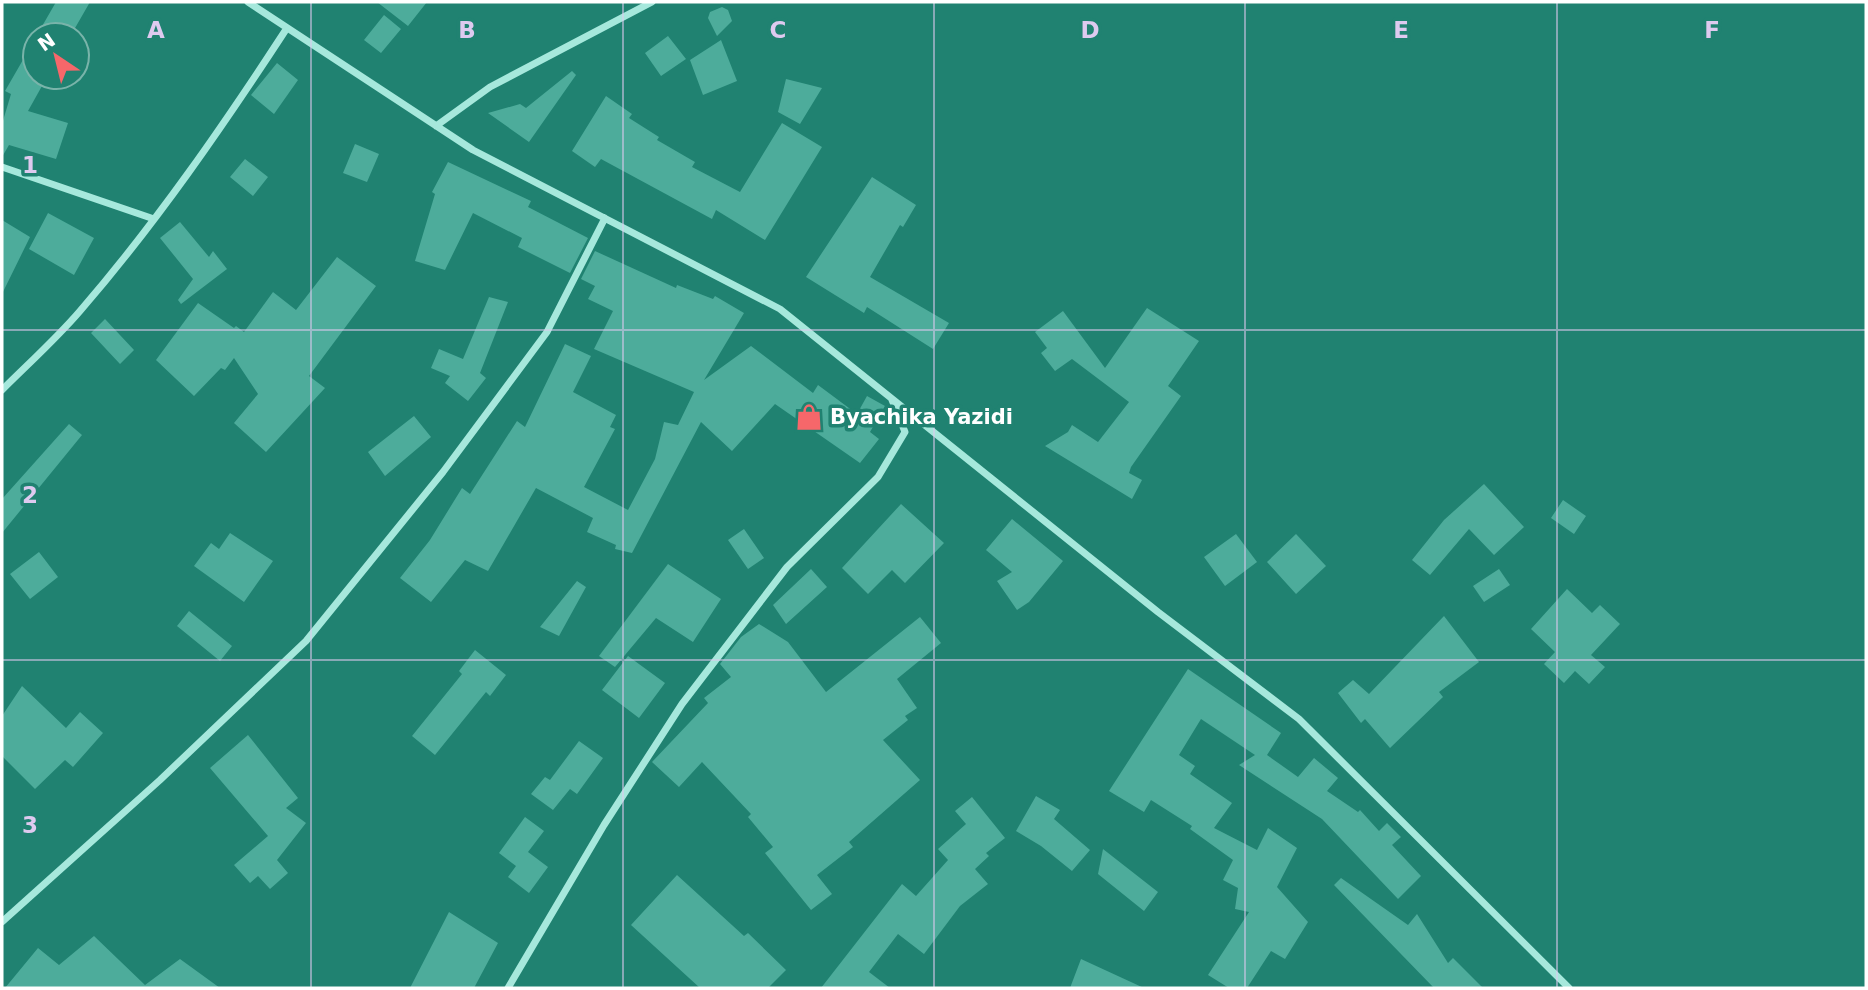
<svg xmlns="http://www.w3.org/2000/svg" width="1868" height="990" viewBox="0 0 1868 990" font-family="'DejaVu Sans',sans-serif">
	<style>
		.building { fill: #4dac9b }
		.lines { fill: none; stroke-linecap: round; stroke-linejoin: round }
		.minor { stroke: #a6e8dc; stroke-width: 7 }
		.grid { fill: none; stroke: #decaef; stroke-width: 2; stroke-opacity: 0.55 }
		.labels { text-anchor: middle; stroke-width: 7; stroke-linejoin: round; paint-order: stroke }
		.poi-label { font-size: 21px; font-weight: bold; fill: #fff; stroke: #208271; text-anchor: start }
		.grid-label { font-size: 23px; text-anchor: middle; font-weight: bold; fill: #decaef; stroke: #208271; stroke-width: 7; stroke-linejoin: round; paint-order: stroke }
	</style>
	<rect width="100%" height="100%" fill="#208271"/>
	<!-- building -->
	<path class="building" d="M 56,2 L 90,2 L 71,35 L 37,35 Z
		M 377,2 L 427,2 L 408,26 Z
		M 722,7 L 728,10 L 732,21 L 717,36 L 708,18 L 710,12 Z
		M 384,15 L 401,29 L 381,53 L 364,40 Z
		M 668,36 L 686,59 L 661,76 L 645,53 Z
		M 35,39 L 35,77 L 47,77 L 28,111 L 68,123 L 56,159 L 9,145 L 2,157 L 2,124 L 11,94 L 5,91 Z
		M 721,40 L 737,81 L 703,95 L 690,60 Z
		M 277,63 L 298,80 L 274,114 L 251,95 Z
		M 572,71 L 576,75 L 529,142 L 488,113 L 520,104 L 526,108 Z
		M 786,79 L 822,88 L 800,124 L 778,112 Z
		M 606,96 L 632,114 L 629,118 L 659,137 L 657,140 L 695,162 L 692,167 L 740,192 L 782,123 L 822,147 L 765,240 L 716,210 L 712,219 L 601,159 L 595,167 L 572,151 Z
		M 355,144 L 379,154 L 367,182 L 343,173 Z
		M 245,159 L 268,177 L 253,196 L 230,177 Z
		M 448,162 L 531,201 L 528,207 L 588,238 L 570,273 L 518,247 L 522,238 L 473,213 L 445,270 L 415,261 L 435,194 L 432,192 Z
		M 872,177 L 916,205 L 903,227 L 900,225 L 870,277 L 949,323 L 933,349 L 867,307 L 864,313 L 806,277 Z
		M 48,213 L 94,238 L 74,275 L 29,249 Z
		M 2,220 L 30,237 L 2,294 Z
		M 180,222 L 209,257 L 213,251 L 227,269 L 181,304 L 178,300 L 193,279 L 160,238 Z
		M 595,251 L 676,288 L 677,285 L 713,299 L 715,296 L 744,313 L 704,380 L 751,346 L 813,393 L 818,385 L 857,414 L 867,396 L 885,406 L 870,432 L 879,439 L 860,463 L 775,404 L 732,451 L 701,422 L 632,553 L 615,549 L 616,545 L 587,532 L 593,518 L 536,488 L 488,571 L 465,560 L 431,602 L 400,578 L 430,540 L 462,488 L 470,494 L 517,421 L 525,427 L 565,344 L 591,356 L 573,392 L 616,415 L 610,427 L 615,429 L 584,487 L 628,510 L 655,459 L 664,422 L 678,425 L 694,392 L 594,349 L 613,311 L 588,299 L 595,286 L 581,279 Z
		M 337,257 L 376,286 L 309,376 L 325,388 L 266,452 L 234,423 L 258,394 L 234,358 L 225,370 L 221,368 L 194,396 L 156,360 L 198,303 L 234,328 L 236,326 L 244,332 L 273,292 L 296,310 Z
		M 489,297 L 508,302 L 480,373 L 486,378 L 468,401 L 445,383 L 450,376 L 431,368 L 439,349 L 463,359 Z
		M 1147,308 L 1199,341 L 1168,386 L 1181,396 L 1131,467 L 1129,473 L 1142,480 L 1132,499 L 1045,446 L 1068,432 L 1072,425 L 1098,442 L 1129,402 L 1072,359 L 1055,371 L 1041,353 L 1047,348 L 1035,332 L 1063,311 L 1105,368 Z
		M 105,319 L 134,350 L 120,364 L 91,333 Z
		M 414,416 L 431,437 L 385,476 L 368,452 Z
		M 69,424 L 82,435 L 2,533 L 2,499 Z
		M 1484,484 L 1524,527 L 1494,555 L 1469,529 L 1430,575 L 1412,560 L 1444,520 Z
		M 1563,500 L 1586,516 L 1574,534 L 1551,518 Z
		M 901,504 L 944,543 L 905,583 L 892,570 L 868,594 L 842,568 Z
		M 1012,519 L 1063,561 L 1029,602 L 1017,610 L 997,581 L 1012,572 L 986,550 Z
		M 744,529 L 764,558 L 748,569 L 728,540 Z
		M 230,533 L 273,561 L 244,602 L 194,566 L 211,543 L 219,549 Z
		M 1236,534 L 1257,562 L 1225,586 L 1204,557 Z
		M 1296,534 L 1326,566 L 1296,594 L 1267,562 Z
		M 39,552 L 58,577 L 30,599 L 10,574 Z
		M 668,564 L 721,599 L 693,642 L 656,618 L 615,667 L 599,656 Z
		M 811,569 L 827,587 L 786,624 L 773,605 Z
		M 1499,569 L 1510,585 L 1484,602 L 1473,586 Z
		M 577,581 L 586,587 L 559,636 L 540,627 Z
		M 1567,589 L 1592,613 L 1600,605 L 1620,624 L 1591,655 L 1605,667 L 1589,684 L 1575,671 L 1564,683 L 1544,664 L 1555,652 L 1531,629 Z
		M 189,611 L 232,646 L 220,661 L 177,626 Z
		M 1444,616 L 1479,662 L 1439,692 L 1443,697 L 1390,748 L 1365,719 L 1361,723 L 1338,693 L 1353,680 L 1369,694 Z
		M 920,617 L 941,643 L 897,679 L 917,708 L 905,716 L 908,720 L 883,740 L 920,780 L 849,842 L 853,847 L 817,875 L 832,894 L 811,910 L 765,853 L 773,847 L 748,817 L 751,814 L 702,762 L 679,787 L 652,762 L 708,703 L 704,698 L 731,677 L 720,664 L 741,637 L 759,624 L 788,642 L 826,692 Z
		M 475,650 L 506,675 L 490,696 L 486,692 L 435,755 L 412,736 L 462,674 L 459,671 Z
		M 628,656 L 665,683 L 639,718 L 602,690 Z
		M 1188,669 L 1281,733 L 1267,755 L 1298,777 L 1314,758 L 1338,778 L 1327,791 L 1358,812 L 1360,810 L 1379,831 L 1387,823 L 1401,837 L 1392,845 L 1421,876 L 1398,899 L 1322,819 L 1239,765 L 1255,755 L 1201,719 L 1179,755 L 1195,766 L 1190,774 L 1232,803 L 1214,828 L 1257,850 L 1268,828 L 1297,848 L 1277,887 L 1308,922 L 1285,959 L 1271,951 L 1247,988 L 1229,988 L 1208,975 L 1249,912 L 1235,909 L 1238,888 L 1223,880 L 1233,860 L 1190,829 L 1192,826 L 1151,800 L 1144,812 L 1109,791 Z
		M 22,686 L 66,728 L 80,712 L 103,733 L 73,767 L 65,760 L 35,789 L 2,756 L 2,716 Z
		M 248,735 L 298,798 L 286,808 L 306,823 L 277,860 L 288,873 L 270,889 L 258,876 L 250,883 L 234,865 L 268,836 L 210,768 Z
		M 579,741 L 603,758 L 577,794 L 570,789 L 553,810 L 531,794 L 545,777 L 550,780 Z
		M 1036,796 L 1060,810 L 1054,819 L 1090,850 L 1072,871 L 1041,846 L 1016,831 Z
		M 972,797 L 1005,838 L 986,853 L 989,856 L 975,869 L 988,884 L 960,906 L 924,954 L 898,934 L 869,972 L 890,988 L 821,988 L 902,884 L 916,896 L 948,860 L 938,849 L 966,824 L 955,811 Z
		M 525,817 L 544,831 L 528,852 L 548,867 L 529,893 L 508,877 L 516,866 L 499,853 Z
		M 1103,849 L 1158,892 L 1144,911 L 1098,874 Z
		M 677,875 L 744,936 L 748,933 L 786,970 L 768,988 L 700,988 L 631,925 Z
		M 1341,878 L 1408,925 L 1417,914 L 1448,963 L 1453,958 L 1483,988 L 1434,988 L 1334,885 Z
		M 449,912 L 498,943 L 474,988 L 410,988 Z
		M 94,936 L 145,985 L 180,959 L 220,988 L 5,988 L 38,948 L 59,965 Z
		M 1081,959 L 1144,988 L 1070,988 Z"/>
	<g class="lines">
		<!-- minor -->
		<path class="minor" d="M 248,2 L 473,150 L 780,309 L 1158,612 L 1299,719 L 1569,988
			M 436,126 L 490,87 L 652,2
			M 2,167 L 154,219
			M 2,390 C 28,364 56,339 80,311 C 157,222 223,126 287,28
			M 2,922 L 160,780 L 306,641 L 443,472 L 547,332 L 605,218
			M 508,988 L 604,825 L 682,704 L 787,567 L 878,477 L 905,432 L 892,400"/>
	</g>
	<!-- grid -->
	<path class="grid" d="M 311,2 L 311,988M 623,2 L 623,988M 934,2 L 934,988M 1245,2 L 1245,988M 1557,2 L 1557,988M 2,330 L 1866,330M 2,660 L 1866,660"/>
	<!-- icons -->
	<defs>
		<symbol id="shop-bare" viewBox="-9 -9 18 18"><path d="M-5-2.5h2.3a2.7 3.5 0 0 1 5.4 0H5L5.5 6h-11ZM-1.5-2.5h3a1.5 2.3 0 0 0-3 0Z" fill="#f6676a" stroke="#208271" stroke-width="2.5" paint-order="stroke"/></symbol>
	</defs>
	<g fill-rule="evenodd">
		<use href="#shop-bare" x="790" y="398" width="38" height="38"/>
	</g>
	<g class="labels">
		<!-- poi labels -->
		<g class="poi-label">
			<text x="830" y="424">Byachika Yazidi</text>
		</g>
	</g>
	<g class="grid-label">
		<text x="156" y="38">A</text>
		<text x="467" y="38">B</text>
		<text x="778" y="38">C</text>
		<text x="1090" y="38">D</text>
		<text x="1401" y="38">E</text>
		<text x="1712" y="38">F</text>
		<text x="30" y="173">1</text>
		<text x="30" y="503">2</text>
		<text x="30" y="833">3</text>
	</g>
	<!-- border -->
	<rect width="1868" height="990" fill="none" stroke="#ffffff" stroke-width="7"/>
	<!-- north arrow -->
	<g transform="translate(56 56) rotate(325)"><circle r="33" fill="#208271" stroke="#79b4aa" stroke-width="2"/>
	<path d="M0-5L12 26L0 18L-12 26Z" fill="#f6676a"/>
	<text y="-10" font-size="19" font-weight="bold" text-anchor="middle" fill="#ffffff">N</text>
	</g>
</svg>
